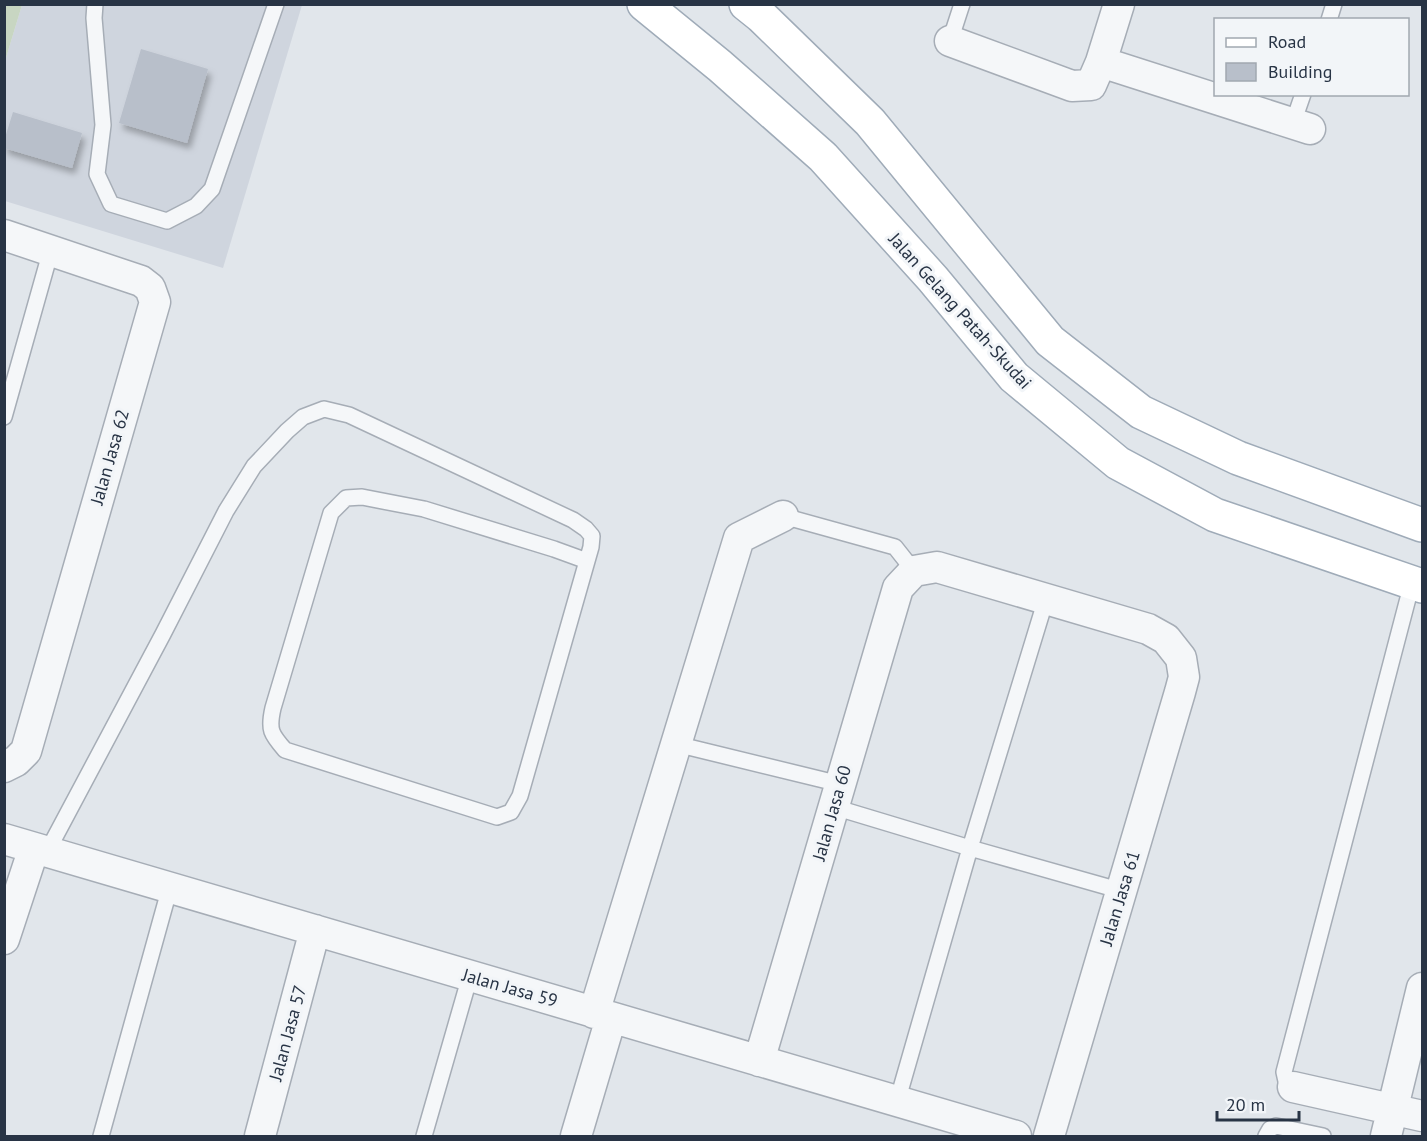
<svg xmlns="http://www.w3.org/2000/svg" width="1427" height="1141" viewBox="0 0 1427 1141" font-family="'PT Sans',sans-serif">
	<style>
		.built { fill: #cfd5de }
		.green { fill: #c8d6c2 }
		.building { fill: #b8bfca; filter: url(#shadow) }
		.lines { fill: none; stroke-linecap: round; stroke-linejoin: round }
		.lane-casing { stroke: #a6adb6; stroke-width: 18 }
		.street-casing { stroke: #a6adb6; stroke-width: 33 }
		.primary-casing { stroke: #9fabb8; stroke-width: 36 }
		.lane { stroke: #f5f7f9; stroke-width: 15 }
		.street { stroke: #f5f7f9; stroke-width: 30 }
		.primary { stroke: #fff; stroke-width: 33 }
		.labels { text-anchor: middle; stroke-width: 6; stroke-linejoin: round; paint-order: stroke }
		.street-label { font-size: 18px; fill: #283445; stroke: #f2f5f8 }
	</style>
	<defs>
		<filter id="shadow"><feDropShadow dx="3.5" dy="6" stdDeviation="3" flood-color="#0004"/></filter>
	</defs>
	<rect width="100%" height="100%" fill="#e1e6eb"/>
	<!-- built -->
	<path class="built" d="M 22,5 L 302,5 L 223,268 L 5,201 L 5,61 Z"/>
	<!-- green -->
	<path class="green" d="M 5,4 L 22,5 L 5,61 L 4,5 Z"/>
	<!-- building -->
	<path class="building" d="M 141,49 L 208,69 L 187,143 L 119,123 Z
		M 13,112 L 82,133 L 72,168 L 4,148 L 4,141 Z"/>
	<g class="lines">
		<defs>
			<path id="lane" d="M 95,4 L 94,18 L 103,125 L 97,174 L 111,204 L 167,221 L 196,206 L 212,189 L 276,4
				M 1329,20 L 1334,4
				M 950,41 L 962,4
				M 1293,123 L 1303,94
				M 4,417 L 51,250
				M 783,516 L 895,547 L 914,571
				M 676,744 L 840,784
				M 834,807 L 970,848 L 1122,891
				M 47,852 L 163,634 L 226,511 L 254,466 L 287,431 L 303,417 L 324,409 L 349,415 L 573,520 L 586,529 L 592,536 L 591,547 L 587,561 L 520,796 L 511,812 L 497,817 L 285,750 C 271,734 268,730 273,708 L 331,513 L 346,498 L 362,497 L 424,509 L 554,549 L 587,561
				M 1293,1087 L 1286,1081 L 1284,1072 L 1412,583
				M 897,1102 L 970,848 L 1046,599
				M 101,1136 L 170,887
				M 424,1136 L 470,976
				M 1266,1136 L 1270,1129 L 1276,1126 L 1323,1136"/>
			<path id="street" d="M 950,41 L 1072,86 L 1091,85 L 1101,62 L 1119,4
				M 1101,62 L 1310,129
				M 4,235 L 141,281 L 150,288 L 155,302 L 26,751 L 16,761 L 4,767
				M 4,839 L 1016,1136
				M 4,939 L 34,848
				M 594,1013 L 739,538 L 783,516
				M 759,1061 L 898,588 L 914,571 L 937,567 L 1148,629 L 1166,639 L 1181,658 L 1184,677 L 1180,692 L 1049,1136
				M 1293,1087 L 1422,1116
				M 260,1136 L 315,930
				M 576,1136 L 611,1018
				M 1386,1136 L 1422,988"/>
			<path id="primary" d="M 644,4 L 720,66 L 823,157 L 933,279 L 1014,377 L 1118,463 L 1215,515 L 1422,586
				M 746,4 L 761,16 L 870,122 L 1050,341 L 1141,412 L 1238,458 L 1422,525"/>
		</defs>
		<!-- lane casing -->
		<use href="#lane" class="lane-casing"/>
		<!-- street casing -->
		<use href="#street" class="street-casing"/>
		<!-- primary casing -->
		<use href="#primary" class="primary-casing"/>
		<!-- lane -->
		<use href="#lane" class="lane"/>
		<!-- street -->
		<use href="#street" class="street"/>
		<!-- primary -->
		<use href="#primary" class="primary"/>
	</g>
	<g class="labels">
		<!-- street labels -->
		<g class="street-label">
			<text transform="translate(960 311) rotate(48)" y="6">Jalan Gelang Patah-Skudai</text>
			<text transform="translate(110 457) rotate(-74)" y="6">Jalan Jasa 62</text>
			<text transform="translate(832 813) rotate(-74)" y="6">Jalan Jasa 60</text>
			<text transform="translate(1120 898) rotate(-73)" y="6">Jalan Jasa 61</text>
			<text transform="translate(510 988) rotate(16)" y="6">Jalan Jasa 59</text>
			<text transform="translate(288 1033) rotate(-75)" y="6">Jalan Jasa 57</text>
		</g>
	</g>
	<!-- border -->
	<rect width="1427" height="1141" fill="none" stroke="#283445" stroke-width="12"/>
	<!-- legend -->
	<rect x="1214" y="18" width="195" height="78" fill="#f2f5f8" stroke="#a1a8b0" stroke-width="1.5"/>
	<rect x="1226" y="38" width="30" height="9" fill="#ffffff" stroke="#a1a8b0" stroke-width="1.5"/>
	<text x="1268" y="48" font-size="18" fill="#283445">Road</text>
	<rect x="1226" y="63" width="30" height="18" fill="#b8bfca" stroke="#a1a8b0" stroke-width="1.5"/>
	<text x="1268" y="78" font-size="18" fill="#283445">Building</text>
	<!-- scale -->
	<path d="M1217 1111v9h82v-9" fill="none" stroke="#283445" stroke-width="3"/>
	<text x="1226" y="1111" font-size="18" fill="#283445" stroke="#f2f5f8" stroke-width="4.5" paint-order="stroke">20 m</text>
</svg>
